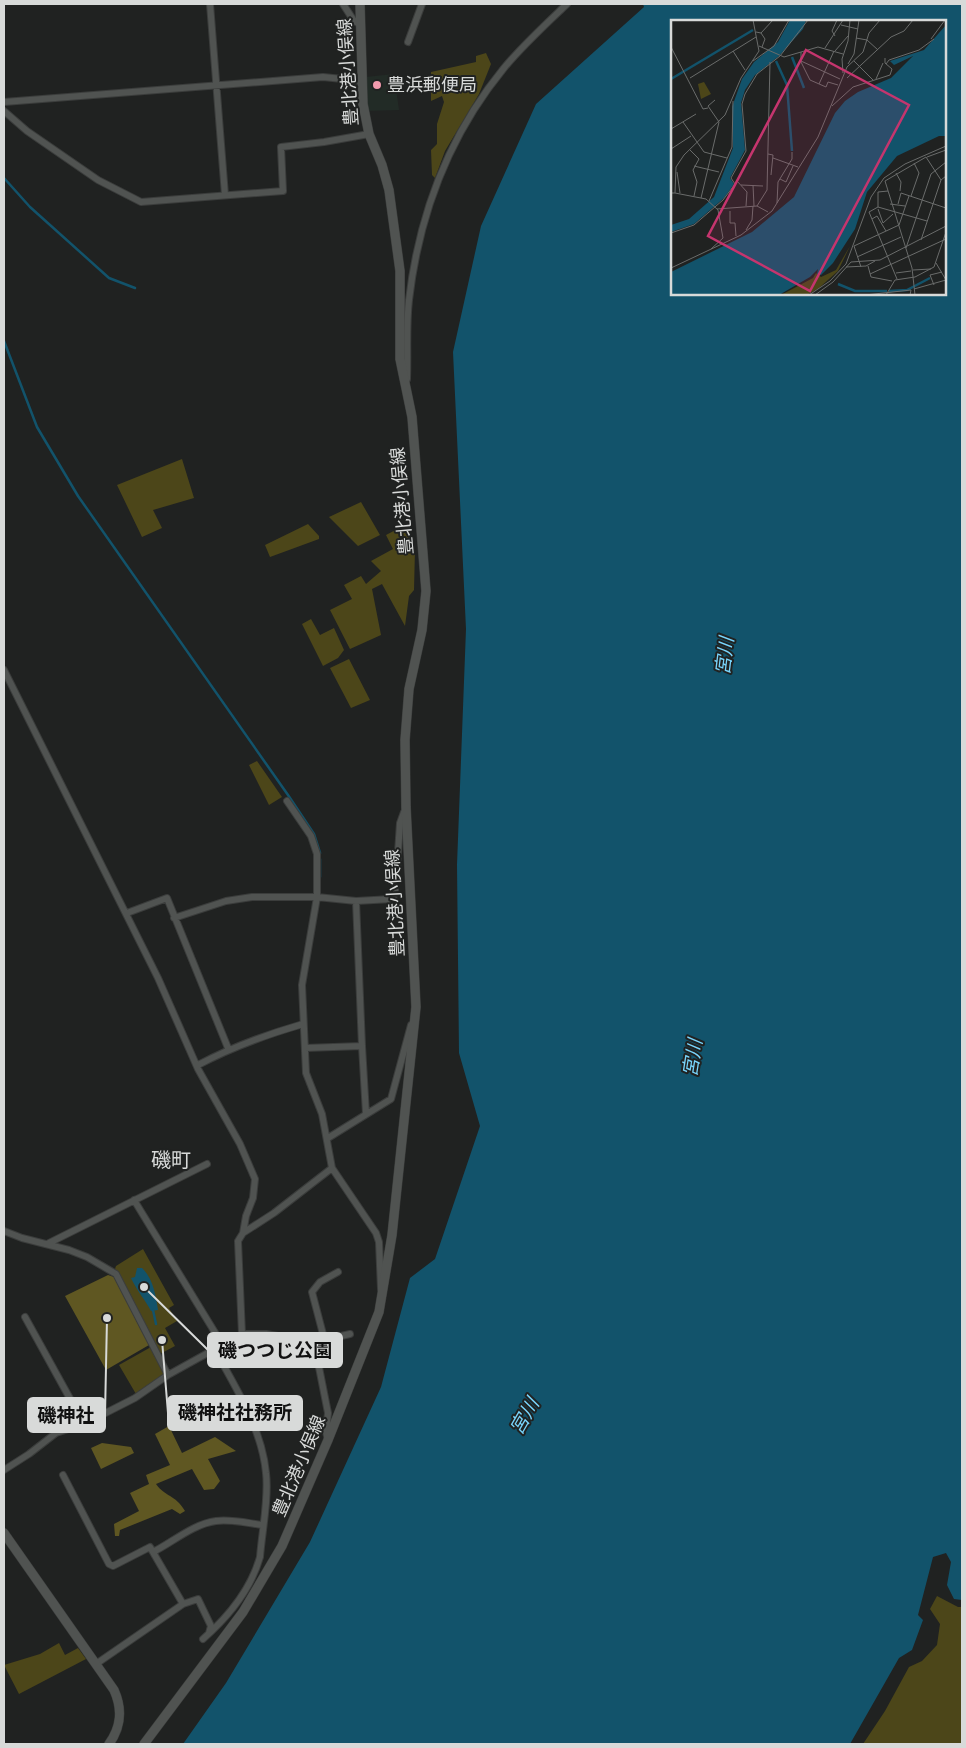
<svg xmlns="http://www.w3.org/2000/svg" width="966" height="1748" viewBox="0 0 966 1748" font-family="Arial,'Noto Sans JP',sans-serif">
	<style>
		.built { fill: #222b26 }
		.green { fill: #4c4619 }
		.forest { fill: #5f5722 }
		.water { fill: #12536b; fill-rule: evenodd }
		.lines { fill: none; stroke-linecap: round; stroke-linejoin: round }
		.stream { stroke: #12536b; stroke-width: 2.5 }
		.street-casing { stroke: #3b3d3c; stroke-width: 8 }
		.secondary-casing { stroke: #3b3d3c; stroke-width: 10 }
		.street { stroke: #505351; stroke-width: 6 }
		.secondary { stroke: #505351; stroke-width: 9 }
		.poi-dot { fill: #f29aad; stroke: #202221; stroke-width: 2 }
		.labels { text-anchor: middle; stroke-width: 4; stroke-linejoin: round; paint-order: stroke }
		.street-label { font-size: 18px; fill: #d8dad9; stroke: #202221 }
		.poi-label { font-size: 18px; fill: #d8dad9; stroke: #202221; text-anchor: start }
		.water-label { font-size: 19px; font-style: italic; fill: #79d5fc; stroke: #202221 }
		.quarter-label { font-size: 20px; fill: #d8dad9; stroke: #202221 }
		.inset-river { fill: none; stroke: #12536b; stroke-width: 2.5 }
		.inset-road { fill: none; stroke: #6a6c6b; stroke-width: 1 }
		.view { fill: #c5356e; fill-opacity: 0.15; stroke: #c5356e; stroke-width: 2.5 }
		.inset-edge { fill: none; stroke: #d8dad9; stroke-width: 2.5 }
		.leader { fill: none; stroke: #d8dad9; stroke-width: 2 }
		.callout-dot { fill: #d8dad9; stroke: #202221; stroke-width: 2 }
		.callout { fill: #d8dad9; stroke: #d8dad9; stroke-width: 2 }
		.callout-label { font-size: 19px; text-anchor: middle; font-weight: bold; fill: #111 }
	</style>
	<rect width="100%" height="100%" fill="#202221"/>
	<!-- built -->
	<path class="built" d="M 394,74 L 399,110 L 367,111 L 365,77 Z"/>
	<!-- green -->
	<path class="green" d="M 486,53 L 491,64 L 479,94 L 445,151 L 435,178 L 432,175 L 431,150 L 437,144 L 437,124 L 444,102 L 442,96 L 431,101 L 431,72 L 476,62 L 476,56 Z
		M 182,459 L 194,498 L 153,510 L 162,528 L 142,537 L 117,485 Z
		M 361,502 L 380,535 L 358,546 L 329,517 Z
		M 308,524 L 319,536 L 319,539 L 270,557 L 265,545 Z
		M 405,525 L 415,549 L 414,590 L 409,596 L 405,626 L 382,584 L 372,589 L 381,635 L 350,649 L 330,610 L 352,599 L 344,585 L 361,576 L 366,584 L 381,571 L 371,561 L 393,549 L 386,535 Z
		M 311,619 L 320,635 L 334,628 L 344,650 L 338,658 L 323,666 L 302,624 Z
		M 349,659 L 370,700 L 351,708 L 330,668 Z
		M 257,761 L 282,797 L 269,805 L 249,765 Z
		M 143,1249 L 174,1305 L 169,1308 L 177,1321 L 165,1328 L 175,1346 L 160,1354 L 115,1269 L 116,1266 Z
		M 151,1347 L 164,1373 L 163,1376 L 136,1394 L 119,1365 Z
		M 937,1596 L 958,1607 L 962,1607 L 962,1744 L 863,1744 L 885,1711 L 909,1667 L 922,1661 L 937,1645 L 940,1624 L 930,1609 Z
		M 59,1643 L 65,1655 L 78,1648 L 86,1659 L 19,1694 L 4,1665 L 40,1654 Z"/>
	<!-- forest -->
	<path class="forest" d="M 108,1275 L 114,1277 L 149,1345 L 106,1370 L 65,1296 Z
		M 169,1426 L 182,1453 L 215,1437 L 236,1451 L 208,1459 L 220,1481 L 214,1489 L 204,1490 L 192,1469 L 156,1484 C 165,1497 175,1494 185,1511 L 180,1514 L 172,1509 L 120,1530 L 119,1536 L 115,1536 L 114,1524 L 139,1511 L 130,1493 L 149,1484 L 146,1475 L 170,1465 L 155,1434 Z
		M 102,1443 L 131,1447 L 134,1453 L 101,1469 L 91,1448 Z"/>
	<!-- water -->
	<path class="water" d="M 643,4 L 962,4 L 962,1600 L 954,1599 L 947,1585 L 951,1562 L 946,1553 L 933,1557 L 918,1615 L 923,1620 L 912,1650 L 899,1658 L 850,1744 L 183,1744 L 226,1683 L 310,1542 L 381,1387 L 410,1278 L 435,1259 L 480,1126 L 459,1053 L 457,865 L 466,629 L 453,352 L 481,226 L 536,104 L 644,7 ZM 672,21 L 945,21 L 945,294 L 672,294 Z
		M 137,1268 L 142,1268 C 153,1278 156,1296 158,1310 L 151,1311 C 146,1301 137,1291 131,1278 L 135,1277 Z"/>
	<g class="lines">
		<!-- stream -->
		<path class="stream" d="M 4,178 L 30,207 L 109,278 L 135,288
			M 4,341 L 37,427 L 78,496 L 288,795 L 314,834 L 320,853
			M 320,859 L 320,877
			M 153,1310 L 156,1324"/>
		<defs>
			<path id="street" d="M 210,4 L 225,195
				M 343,4 L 354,21 L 360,24
				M 408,42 L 422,4
				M 4,102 L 323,77 L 362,81
				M 4,111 L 27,131 L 98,180 L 141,202 L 283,191 L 281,147 L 324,142 L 369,134
				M 407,379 C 408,353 406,326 409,300 C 419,214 449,135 504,68 C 523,45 546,24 567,4
				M 4,670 L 158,978 L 198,1069 L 240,1144 L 255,1179 L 253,1198 L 246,1216 L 243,1233 L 238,1241 L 242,1334
				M 287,801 L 311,836 L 317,854 L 317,897 L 302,985 L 306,1073 L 322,1114 L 332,1168 L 376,1233 L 379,1242 L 381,1289
				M 127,913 L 167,898 L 228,1048
				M 174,918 L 226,901 L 252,897 L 317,897 L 356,901 L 392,899 C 399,890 391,877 397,868 L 400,823 L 404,812
				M 362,1046 L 366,1114
				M 305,1048 L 362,1046 L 356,901
				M 198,1065 C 232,1047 265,1035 303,1024
				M 328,1138 L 391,1099 L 411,1025
				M 134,1200 L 222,1344
				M 4,1231 L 22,1238 L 69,1250 L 87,1257 L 116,1274 L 168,1375
				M 243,1233 L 274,1213 L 332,1168
				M 49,1243 L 207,1164
				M 25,1317 L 84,1424
				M 324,1338 L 312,1292 L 320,1282 L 338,1272
				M 314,1342 L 328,1413 L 326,1432 L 328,1440
				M 4,1470 L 29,1454 L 56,1433 L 84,1424 L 135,1398 L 168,1375 L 242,1334 L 266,1334 L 314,1342 L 350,1334
				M 63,1475 L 109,1564 L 113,1566 L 150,1547 L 183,1604 L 198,1599 L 211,1626 L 209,1633
				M 153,1552 C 173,1542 193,1524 216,1521 C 231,1519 247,1523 262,1525
				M 203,1639 C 228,1617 251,1589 260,1557 C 262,1531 269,1498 266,1473 C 262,1429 236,1388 215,1350
				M 96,1664 L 183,1604"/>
			<path id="secondary" d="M 4,1533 L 114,1690 C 123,1710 121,1727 109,1744
				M 144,1744 L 243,1612 L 282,1546 L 328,1440 L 379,1312 L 392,1235 L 416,1007 L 406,807 L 405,740 L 409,689 L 422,630 L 426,591 L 412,417 L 400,359 L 400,271 L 389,190 L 382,165 L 369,134 L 363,104 L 360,4"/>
		</defs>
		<!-- street casing -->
		<use href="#street" class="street-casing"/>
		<!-- secondary casing -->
		<use href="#secondary" class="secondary-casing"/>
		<!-- street -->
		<use href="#street" class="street"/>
		<!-- secondary -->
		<use href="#secondary" class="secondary"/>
	</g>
	<!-- markers -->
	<circle class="poi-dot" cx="377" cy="85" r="5"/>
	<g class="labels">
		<!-- street labels -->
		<g class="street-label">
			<text transform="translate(348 72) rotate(-94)" y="6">豊北港小俣線</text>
			<text transform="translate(402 501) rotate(-95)" y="6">豊北港小俣線</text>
			<text transform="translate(395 903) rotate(-93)" y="6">豊北港小俣線</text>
			<text transform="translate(299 1466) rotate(-67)" y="6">豊北港小俣線</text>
		</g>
		<!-- poi labels -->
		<g class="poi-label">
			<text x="387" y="91">豊浜郵便局</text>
		</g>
		<!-- water labels -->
		<g class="water-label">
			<text transform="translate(724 656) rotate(-83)" y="7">宮川</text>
			<text transform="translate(692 1058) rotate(-81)" y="7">宮川</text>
			<text transform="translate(524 1416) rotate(-60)" y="7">宮川</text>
		</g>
		<!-- quarter labels -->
		<g class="quarter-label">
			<text x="171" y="1167">磯町</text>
		</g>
	</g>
	<!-- overview -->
	<g transform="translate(671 20)">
		<rect width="275" height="275" fill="#202221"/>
		<path d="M 33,62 L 40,74 L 30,79 L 27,64 ZM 179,226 L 167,251 L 148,268 L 136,275 L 110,275 L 142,258 L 145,253 L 150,257 L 165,250 Z" fill="#4c4619"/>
		<path d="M 119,0 L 135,0 L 132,9 L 108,36 L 84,55 L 74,70 L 70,83 L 74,130 L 59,158 L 63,164 L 53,178 L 23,204 L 0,212 L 0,205 L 18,199 L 43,177 L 62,128 L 61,87 L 71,59 L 83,42 L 107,22 ZM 275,5 L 275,116 L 268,116 L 226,136 L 196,172 L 184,209 L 162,243 L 150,255 L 146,254 L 147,249 L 139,257 L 108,275 L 0,275 L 0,252 L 81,212 L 123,177 L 164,93 L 174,81 L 187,72 L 220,58 L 242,36 L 223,45 L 219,41 L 253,30 Z" fill="#12536b"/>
		<path class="inset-river" d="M 121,37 L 133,68M 105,41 L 116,65 L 121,131M 0,59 L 82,10M 167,264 L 184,271 L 216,271M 218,271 L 236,270 L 259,258"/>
		<path class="inset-road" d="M 170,5 L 187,9M 85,12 L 90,13 L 102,0M 90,13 L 94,19 L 91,27M 164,16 L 161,11 L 166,0M 185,18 L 196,20 L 207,30M 260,19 L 274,0M 88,26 L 113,37 L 147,27 L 172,34M 0,27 L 32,89 L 37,88M 154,28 L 172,0M 62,31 L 74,50M 164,31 L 177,16M 130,32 L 130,42 L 139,60 L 155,67 L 157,62 L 167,65M 109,36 L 137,0M 82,41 L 103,26 L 118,0M 130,41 L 169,59M 183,41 L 202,60M 177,44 L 183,34 L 188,0M 215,44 L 218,40 L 248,30 L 263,19M 172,53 L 171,39 L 177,21 L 179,0M 19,58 L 85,17M 176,58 L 220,17 L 233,11 L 242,0M 205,59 L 212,43M 148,64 L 163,31M 161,86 L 182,67 L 219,55 L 221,49 L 214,43 L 214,38M 12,102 L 33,132 L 56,138M 0,109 L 25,94M 0,129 L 20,116M 19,130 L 28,139 L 22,150 L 26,162 L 23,176M 97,134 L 102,135 L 100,155M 256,137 L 275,130M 102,138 L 127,147M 23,146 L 48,152M 6,152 L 9,173M 225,153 L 230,162 L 229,171M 109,159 L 115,162 L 122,146M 64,163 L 66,161 L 76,172 L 75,186M 70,165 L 92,166M 82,165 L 83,186M 217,171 L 207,172 L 207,187 L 198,192 L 226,259M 0,173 L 4,173 L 5,147 L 13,135 L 54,95 L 70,58 L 88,31 L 82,0M 4,173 L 35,179 L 47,190 L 52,218 L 40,229M 240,176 L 248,153 L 243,143M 30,178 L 48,102 L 37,86 L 44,80M 38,181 L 61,127 L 62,81M 106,183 L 107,162 L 121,139 L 121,132M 219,184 L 234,186M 227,184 L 230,173 L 275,188M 86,186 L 96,170 L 99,42M 207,187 L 256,201M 46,189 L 86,186 L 97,192M 207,189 L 212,203 L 222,194M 59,191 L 59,203 L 64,203 L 65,216M 201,199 L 206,196 L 215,211M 75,210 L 81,200 L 82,186M 0,213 L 23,205 L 52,180 L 64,164 L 60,158 L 75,131 L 71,84 L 74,74 L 86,54 L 109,36M 250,220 L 270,160 L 275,156M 235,228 L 260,154 L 275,142M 186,237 L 230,217M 197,246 L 200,257 L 221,261M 175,247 L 195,246 L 204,241M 190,247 L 183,226 L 228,205 L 238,176M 0,248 L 70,215 L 101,191 L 147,117 L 176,47 L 192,32 L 198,13 L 209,0M 242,250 L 260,249M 225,253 L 240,251M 199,254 L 275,219M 263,265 L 259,255 L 271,252M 243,269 L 275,260 L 265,243M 138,275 L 159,261 L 175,244 L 200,177 L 213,158 L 234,144 L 275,126M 144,275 L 162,262 L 180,242 L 209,240 L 275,206M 159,275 L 179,275M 194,275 L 240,270 L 239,275M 215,275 L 224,260 L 244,257 L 263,247 L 275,212M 244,275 L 241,248 L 214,161 L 255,137 L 270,160"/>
		<path class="view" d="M 135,30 L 238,85 L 139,271 L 37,216 Z"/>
		<rect width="275" height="275" class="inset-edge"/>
	</g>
	<!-- callouts -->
	<path class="leader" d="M144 1287L208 1350M162 1340L168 1413M107 1318L105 1415"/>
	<g class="callout-dot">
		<circle cx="144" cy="1287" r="5"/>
		<circle cx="162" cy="1340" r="5"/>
		<circle cx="107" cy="1318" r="5"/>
	</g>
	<g class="callout">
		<rect x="208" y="1333" width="134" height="34" rx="5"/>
		<rect x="168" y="1396" width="134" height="34" rx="5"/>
		<rect x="28" y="1398" width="77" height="34" rx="5"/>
	</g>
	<g class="callout-label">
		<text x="275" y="1357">磯つつじ公園</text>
		<text x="235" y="1419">磯神社社務所</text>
		<text x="66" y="1422">磯神社</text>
	</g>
	<!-- border -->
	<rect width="966" height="1748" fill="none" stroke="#d8dad9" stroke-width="10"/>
</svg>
